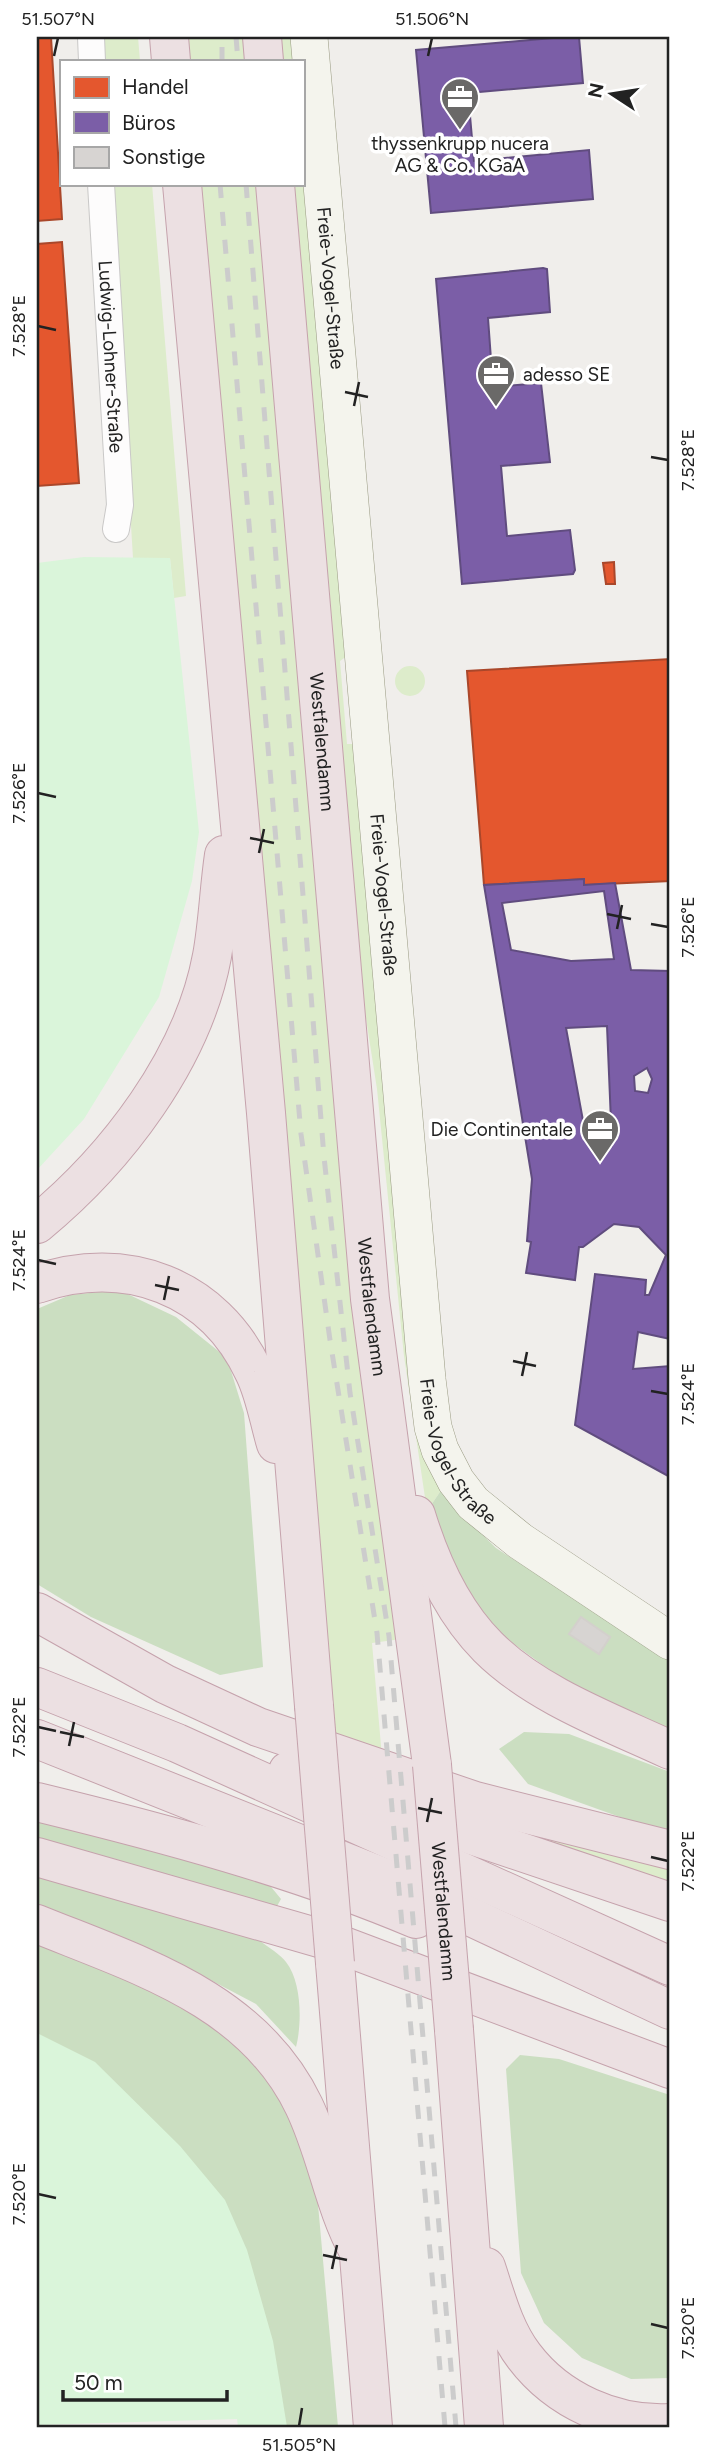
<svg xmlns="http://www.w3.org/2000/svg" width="707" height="2464" viewBox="0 0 707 2464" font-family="Figtree,sans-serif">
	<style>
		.grass { fill: #ddeccb }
		.forest { fill: #cbdec1 }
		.park { fill: #daf5da }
		.shops { fill: #e4572e; stroke: #aa472a; stroke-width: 2 }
		.offices { fill: #7b5ea7; stroke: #604c7f; stroke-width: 2; fill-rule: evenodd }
		.building { fill: #d7d4d2; stroke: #d3d0cc; stroke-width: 2 }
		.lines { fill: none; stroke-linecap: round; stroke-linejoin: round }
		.street-casing { stroke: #c9c8c7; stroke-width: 28 }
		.secondary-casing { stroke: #999a82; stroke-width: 38 }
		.highway-casing { stroke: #c5a2ac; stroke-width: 40 }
		.street { stroke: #fdfcfc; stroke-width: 26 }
		.secondary { stroke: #f4f4ed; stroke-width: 37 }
		.highway { stroke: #ece0e2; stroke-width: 38 }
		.rail { stroke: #ccc; stroke-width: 5; stroke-dasharray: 14 14; stroke-linecap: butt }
		.highway-bridge-casing { stroke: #c5a2ac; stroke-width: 40; stroke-linecap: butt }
		.highway-bridge { stroke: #ece0e2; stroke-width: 38 }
		.ticks { fill: none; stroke: #222; stroke-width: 2.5 }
		.labels { text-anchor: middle; stroke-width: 7; stroke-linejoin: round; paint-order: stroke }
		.poi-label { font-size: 19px; fill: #222; stroke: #fff }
		.street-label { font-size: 19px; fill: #222; stroke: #fff }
		.neatline { fill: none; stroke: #222; stroke-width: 2.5 }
		.ticks-label { font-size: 18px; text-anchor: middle; fill: #222 }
	</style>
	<rect width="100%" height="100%" fill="#f0eeeb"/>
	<!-- grass -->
	<path class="grass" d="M 101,37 L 138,37 L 140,61 L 103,61 Z
		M 183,37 L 248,37 L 250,61 L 185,61 Z
		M 278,37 L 293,37 L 295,61 L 280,61 Z
		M 303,154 L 347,656 L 340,661 L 347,744 L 355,744 L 442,1489 L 427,1511 L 404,1356 L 377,1089 L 362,993 L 291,184 L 303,184 Z
		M 110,184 L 152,184 L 186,596 L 174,598 L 170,558 L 133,558 Z
		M 195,184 L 260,184 L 358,1335 L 368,1430 L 401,1639 L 372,1643 L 382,1757 L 346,1745 L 335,1732 Z
		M395 681a15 15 0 1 1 30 0a15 15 0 1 1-30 0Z
		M 471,1823 L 670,1862 L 670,1888 Z"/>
	<!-- forest -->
	<path class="forest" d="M 119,1290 L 176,1317 L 227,1358 L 244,1413 L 263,1667 L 220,1675 L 91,1617 L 37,1584 L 37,1309 L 70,1295 Z
		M 442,1489 L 457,1510 L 496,1548 L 670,1662 L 670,1734 L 558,1676 L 482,1621 L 427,1511 Z
		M 524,1732 L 569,1734 L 670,1772 L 670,1835 L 528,1784 L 499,1749 Z
		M 37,1818 L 267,1882 L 281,1899 L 276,1908 L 37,1840 Z
		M 37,1872 L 260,1941 C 268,1947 280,1954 286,1962 C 302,1982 302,2024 296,2047 L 256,2004 L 180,1964 L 37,1906 Z
		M 37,1942 L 192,2006 L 263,2067 L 314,2160 L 338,2427 L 258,2427 L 37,2143 Z
		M 520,2055 L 559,2059 L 670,2095 L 670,2378 L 631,2379 L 582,2358 L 544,2323 L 521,2273 L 506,2069 Z"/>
	<!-- park -->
	<path class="park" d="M 84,557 L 170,558 L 199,832 L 192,881 L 159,997 L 84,1119 L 37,1170 L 37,563 Z
		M 37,2033 L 95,2062 L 180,2146 L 225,2200 L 247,2250 L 273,2341 L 287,2427 L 238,2427 L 237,2419 L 37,2425 Z"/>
	<!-- shops -->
	<path class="shops" d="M 37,37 L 51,37 L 62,219 L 37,221 Z
		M 62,242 L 79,483 L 37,486 L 37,244 Z
		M 614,562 L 615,584 L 606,584 L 603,563 Z
		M 670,659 L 670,881 L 584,885 L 584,879 L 484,885 L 467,671 Z"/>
	<!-- offices -->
	<path class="offices" d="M 564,37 L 579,37 L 583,83 L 468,93 L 474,161 L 589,150 L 593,199 L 431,213 L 416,50 Z
		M 543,268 L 547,269 L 550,312 L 488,318 L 493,387 L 541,383 L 550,462 L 501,466 L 507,536 L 570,530 L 575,570 L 573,574 L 462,584 L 436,279 Z
		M 584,879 L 584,885 L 615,883 L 631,970 L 670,971 L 670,1339 L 638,1332 L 633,1369 L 670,1366 L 670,1477 L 575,1425 L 595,1274 L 646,1280 L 645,1295 L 649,1295 L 666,1255 L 639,1227 L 614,1224 L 583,1247 L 579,1247 L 575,1280 L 526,1273 L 531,1242 L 527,1241 L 532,1179 L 484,885 ZM 604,891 L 614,959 L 571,961 L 511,950 L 502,903 ZM 607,1026 L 612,1146 L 586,1137 L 566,1028 ZM 647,1068 L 652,1079 L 648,1093 L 635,1091 L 634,1076 Z"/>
	<!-- building -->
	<path class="building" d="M 581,1617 L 610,1637 L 599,1654 L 569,1634 Z"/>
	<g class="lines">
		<defs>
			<g id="street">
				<path d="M 91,37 L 92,61"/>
				<path id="s1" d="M 101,184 L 120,505 L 116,529"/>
			</g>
			<g id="secondary">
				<path id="s2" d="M 309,37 L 427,1379 L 433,1427 L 440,1450 L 456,1481 L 473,1503 L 520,1541 L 670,1641"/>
			</g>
			<g id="highway">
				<path d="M 169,37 L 171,61"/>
				<path d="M 262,37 L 264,61"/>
				<path d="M 182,184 L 266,1113 L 314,1706"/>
				<path id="s3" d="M 275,184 L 370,1299 L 432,1765"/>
				<path d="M 37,1224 C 116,1159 193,1059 212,956 C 218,923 219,889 224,855"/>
				<path d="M 37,1284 C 125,1253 214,1286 254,1372 C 265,1394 269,1421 276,1444"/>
				<path d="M 416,1515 C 430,1561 453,1612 488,1647 C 536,1695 610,1722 670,1750"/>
				<path d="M 37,1612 L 165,1684 L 258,1727 L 475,1801 L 670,1850"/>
				<path d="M 37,1687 L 177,1743 L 670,1966"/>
				<path d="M 37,1739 L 405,1886 L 670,2010"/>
				<path d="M 288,1771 L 348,1788 L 474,1836 L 670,1902"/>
				<path d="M 37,1802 C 164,1833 295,1868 416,1919"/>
				<path d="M 37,1857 L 333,1942 L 670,2069"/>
				<path d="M 37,1924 C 138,1965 253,1999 304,2106 C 327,2154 333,2204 358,2250"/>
				<path d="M 335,1963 L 373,2427"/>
				<path d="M 454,2030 L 484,2427"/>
				<path d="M 486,2267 C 496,2297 504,2330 524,2356 C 558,2401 615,2426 670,2423"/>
			</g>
		</defs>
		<!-- street casing -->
		<use href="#street" class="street-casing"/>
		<!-- secondary casing -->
		<use href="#secondary" class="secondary-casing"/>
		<!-- highway casing -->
		<use href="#highway" class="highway-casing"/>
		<!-- street -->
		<use href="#street" class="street"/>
		<!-- secondary -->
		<use href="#secondary" class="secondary"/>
		<!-- highway -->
		<use href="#highway" class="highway"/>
		<!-- rail -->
		<path class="rail" d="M 236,37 L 238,61
			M 222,61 L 222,37
			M 220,184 L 301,1134 L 330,1340 L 377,1633 L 445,2427
			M 246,184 L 324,1157 L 350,1393 L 389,1636 L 456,2427"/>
		<defs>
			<g id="highway-bridge">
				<path d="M 314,1706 L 335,1963"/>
				<path id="s4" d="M 432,1765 L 454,2030"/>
			</g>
		</defs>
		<!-- highway-bridge casing -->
		<use href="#highway-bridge" class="highway-bridge-casing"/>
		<!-- highway-bridge -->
		<use href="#highway-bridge" class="highway-bridge"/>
	</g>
	<!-- ticks -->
	<path class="ticks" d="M 54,56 L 58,38M 428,56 L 432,38M 38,326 L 56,330M 345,392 L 368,397M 354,406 L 359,382M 651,457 L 668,460M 38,793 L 56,797M 250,838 L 274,843M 259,853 L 264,829M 607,914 L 631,919M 651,924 L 668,927M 617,929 L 622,905M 38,1260 L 56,1264M 155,1285 L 179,1290M 164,1300 L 169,1276M 513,1361 L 536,1366M 522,1376 L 527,1352M 651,1391 L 668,1394M 38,1727 L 56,1731M 60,1732 L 84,1737M 69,1746 L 74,1722M 418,1808 L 442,1813M 427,1822 L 432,1798M 651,1857 L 668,1861M 38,2194 L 56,2198M 323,2255 L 347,2260M 332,2269 L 337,2245M 651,2324 L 668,2328M 299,2426 L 302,2408"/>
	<!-- icons -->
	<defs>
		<symbol id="office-pin" viewBox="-11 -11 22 30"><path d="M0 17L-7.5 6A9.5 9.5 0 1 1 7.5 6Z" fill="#6a6968" stroke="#fff"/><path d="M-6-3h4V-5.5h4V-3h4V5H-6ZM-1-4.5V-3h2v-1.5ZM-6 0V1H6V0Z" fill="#fff"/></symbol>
	</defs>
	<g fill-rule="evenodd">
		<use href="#office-pin" x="438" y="75" width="44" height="60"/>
		<use href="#office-pin" x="474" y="352" width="44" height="60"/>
		<use href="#office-pin" x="578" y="1107" width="44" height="60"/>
	</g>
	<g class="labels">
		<!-- poi labels -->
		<g class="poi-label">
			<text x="460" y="150">thyssenkrupp nucera<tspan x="460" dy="22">AG &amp; Co. KGaA</tspan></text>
			<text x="523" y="381" text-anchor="start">adesso SE</text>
			<text x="573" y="1136" text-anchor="end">Die Continentale</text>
		</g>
		<!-- street labels -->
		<g class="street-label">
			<text dy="7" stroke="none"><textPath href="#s2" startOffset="252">Freie-Vogel-Straße</textPath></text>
			<text dy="7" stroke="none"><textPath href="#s1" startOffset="173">Ludwig-Lohner-Straße</textPath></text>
			<text dy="7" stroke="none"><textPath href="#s3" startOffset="560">Westfalendamm</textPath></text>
			<text dy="7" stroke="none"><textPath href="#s2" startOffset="861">Freie-Vogel-Straße</textPath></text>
			<text dy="7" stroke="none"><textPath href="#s3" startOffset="1127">Westfalendamm</textPath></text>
			<text dy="7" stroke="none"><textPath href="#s2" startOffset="1428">Freie-Vogel-Straße</textPath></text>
			<text dy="7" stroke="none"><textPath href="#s4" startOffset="147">Westfalendamm</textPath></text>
		</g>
	</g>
	<!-- border -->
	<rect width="707" height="2464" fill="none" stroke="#ffffff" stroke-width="77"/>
	<!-- legend -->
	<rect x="60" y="60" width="245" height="126" fill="#ffffff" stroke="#a7a7a7" stroke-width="2"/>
	<rect x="74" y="77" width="35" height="21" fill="#e4572e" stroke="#a7a7a7" stroke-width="2"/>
	<text x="122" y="94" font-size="21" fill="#222222">Handel</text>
	<rect x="74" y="112" width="35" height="21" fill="#7b5ea7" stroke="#a7a7a7" stroke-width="2"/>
	<text x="122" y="130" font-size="21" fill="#222222">Büros</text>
	<rect x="74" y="147" width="35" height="21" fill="#d7d4d2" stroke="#a7a7a7" stroke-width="2"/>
	<text x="122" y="164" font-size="21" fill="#222222">Sonstige</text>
	<!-- north arrow -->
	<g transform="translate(612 94) rotate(282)" stroke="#ffffff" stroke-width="5" paint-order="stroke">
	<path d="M0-5L12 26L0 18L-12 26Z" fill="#222222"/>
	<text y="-10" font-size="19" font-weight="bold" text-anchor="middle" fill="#222222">N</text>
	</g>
	<!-- scale -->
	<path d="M63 2390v10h164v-10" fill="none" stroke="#222222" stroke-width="3.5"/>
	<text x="74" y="2390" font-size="21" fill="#222222" stroke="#ffffff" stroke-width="5" paint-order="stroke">50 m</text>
	<rect x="38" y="38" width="630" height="2388" class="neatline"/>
	<g class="ticks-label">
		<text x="58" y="25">51.507°N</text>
		<text x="432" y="25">51.506°N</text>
		<text transform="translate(19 326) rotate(-90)" y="6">7.528°E</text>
		<text transform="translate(688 460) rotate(-90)" y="6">7.528°E</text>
		<text transform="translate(19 793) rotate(-90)" y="6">7.526°E</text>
		<text transform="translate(688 927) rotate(-90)" y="6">7.526°E</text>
		<text transform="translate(19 1260) rotate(-90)" y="6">7.524°E</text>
		<text transform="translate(688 1394) rotate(-90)" y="6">7.524°E</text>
		<text transform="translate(19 1727) rotate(-90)" y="6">7.522°E</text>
		<text transform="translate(688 1861) rotate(-90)" y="6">7.522°E</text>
		<text transform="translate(19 2194) rotate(-90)" y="6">7.520°E</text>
		<text transform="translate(688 2328) rotate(-90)" y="6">7.520°E</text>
		<text x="299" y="2451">51.505°N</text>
	</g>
</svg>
